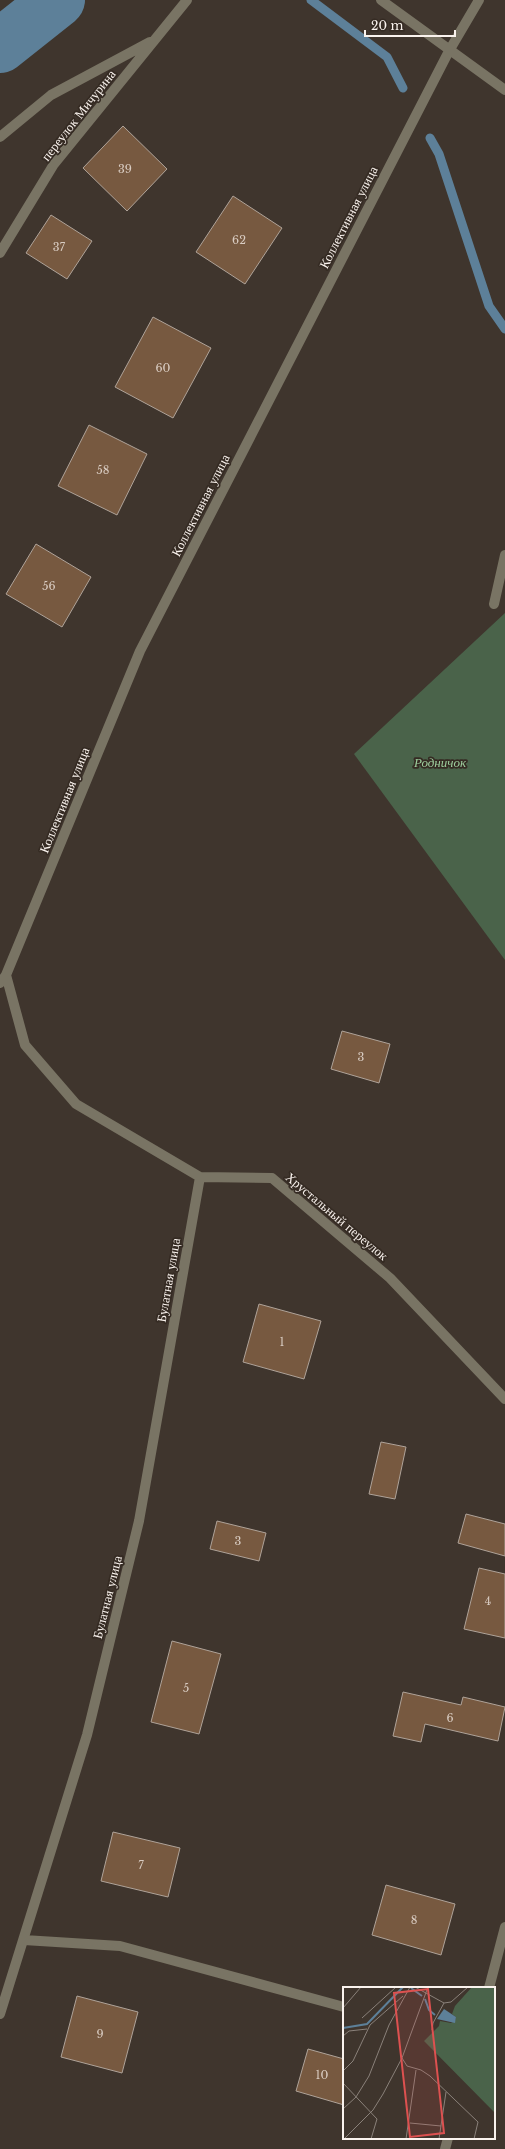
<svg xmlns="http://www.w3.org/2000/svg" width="505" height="2149" viewBox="0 0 505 2149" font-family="'Libre Baskerville',serif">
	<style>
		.green { fill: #4a634a }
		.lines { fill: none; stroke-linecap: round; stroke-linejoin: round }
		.stream { stroke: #5d8099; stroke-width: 9 }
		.river { stroke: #5d8099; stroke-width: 54 }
		.building { fill: #775940; stroke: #afa399 }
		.street { stroke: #797464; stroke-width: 10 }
		.labels { text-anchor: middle; stroke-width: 3.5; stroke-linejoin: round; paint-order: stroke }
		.number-label { font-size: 11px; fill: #d9ccc2 }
		.street-label { font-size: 13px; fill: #faf3ee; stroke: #352b23 }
		.park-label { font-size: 13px; font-style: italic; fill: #9dce9d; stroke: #352b23 }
		.inset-river { fill: none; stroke: #5d8099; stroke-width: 2 }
		.inset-road { fill: none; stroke: #8a817a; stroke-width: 1 }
		.view { fill: #dd5150; fill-opacity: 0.15; stroke: #dd5150; stroke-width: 2 }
		.inset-edge { fill: none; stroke: #faf3ee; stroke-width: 2 }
	</style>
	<rect width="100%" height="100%" fill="#3f352d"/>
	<!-- green -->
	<path class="green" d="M 505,613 L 505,960 L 354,754 Z"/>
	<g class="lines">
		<!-- stream -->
		<path class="stream" d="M 311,0 L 387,57 L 403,88
			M 430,138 L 439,154 L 489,306 L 505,329"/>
		<!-- river -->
		<path class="river" d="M 0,46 L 58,0"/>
	</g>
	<!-- building -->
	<path class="building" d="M 123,126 L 167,169 L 127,211 L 83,168 Z
		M 233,196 L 282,228 L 245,284 L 196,252 Z
		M 51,215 L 92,241 L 67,279 L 26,253 Z
		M 153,317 L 211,348 L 173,418 L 115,387 Z
		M 89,425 L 147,454 L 117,515 L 58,486 Z
		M 36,544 L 91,577 L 62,627 L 6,594 Z
		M 342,1031 L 390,1044 L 379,1083 L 331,1069 Z
		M 259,1304 L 321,1321 L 304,1379 L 243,1362 Z
		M 381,1442 L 406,1447 L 395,1499 L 369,1494 Z
		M 466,1514 L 505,1524 L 505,1556 L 458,1543 Z
		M 217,1521 L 266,1533 L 259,1561 L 210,1549 Z
		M 479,1568 L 505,1574 L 505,1638 L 464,1629 Z
		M 172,1641 L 221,1654 L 199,1734 L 151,1722 Z
		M 403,1692 L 461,1705 L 463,1697 L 505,1707 L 498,1741 L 425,1724 L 421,1742 L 393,1736 Z
		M 113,1832 L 180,1848 L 168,1897 L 101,1881 Z
		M 386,1885 L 455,1904 L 441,1955 L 372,1935 Z
		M 77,1996 L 138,2012 L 122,2073 L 61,2057 Z
		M 308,2049 L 344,2059 L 344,2105 L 296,2091 Z"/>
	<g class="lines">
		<!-- street -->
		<path class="street" d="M 381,0 L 505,90
			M 0,137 L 51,95 L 150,42
			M 0,253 L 54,164 L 187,0
			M 494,604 L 505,555
			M 6,975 L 25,1045 L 76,1104 L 200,1177 L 272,1178 L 390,1278 L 505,1399
			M 0,983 L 6,975 L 140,651 L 449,51 L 479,0
			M 24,1940 L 120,1946 L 344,2007
			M 489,1988 L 505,1927
			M 0,2014 L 87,1735 L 139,1521 L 200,1177
			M 445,2149 L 448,2138"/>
	</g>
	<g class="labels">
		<!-- number labels -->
		<g class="number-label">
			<text x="125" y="173">39</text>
			<text x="239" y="244">62</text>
			<text x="59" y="251">37</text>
			<text x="163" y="372">60</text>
			<text x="103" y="474">58</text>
			<text x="49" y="590">56</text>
			<text x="361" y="1061">3</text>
			<text x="282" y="1346">1</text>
			<text x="238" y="1545">3</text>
			<text x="488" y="1605">4</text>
			<text x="186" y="1692">5</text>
			<text x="450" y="1722">6</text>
			<text x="141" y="1869">7</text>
			<text x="414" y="1924">8</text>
			<text x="100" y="2038">9</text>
			<text x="322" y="2079">10</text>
		</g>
		<!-- street labels -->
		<g class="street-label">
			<text transform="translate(78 115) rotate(-52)" y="5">переулок Мичурина</text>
			<text transform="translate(348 217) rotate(-63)" y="5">Коллективная улица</text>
			<text transform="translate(200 505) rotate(-63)" y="5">Коллективная улица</text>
			<text transform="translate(64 800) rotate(-68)" y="5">Коллективная улица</text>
			<text transform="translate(337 1216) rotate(40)" y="5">Хрустальный переулок</text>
			<text transform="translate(168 1280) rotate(-80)" y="5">Булатная улица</text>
			<text transform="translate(107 1597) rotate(-76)" y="5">Булатная улица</text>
		</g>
		<!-- park labels -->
		<g class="park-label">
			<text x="440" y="767">Родничок</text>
		</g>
	</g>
	<!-- overview -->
	<g transform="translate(343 1987)">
		<rect width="152" height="152" fill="#3f352d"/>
		<path d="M 129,0 L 152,0 L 152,126 L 81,54 L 96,39 L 97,34 L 108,36 L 112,34 L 113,30 L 109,27 L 112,19 Z" fill="#4a634a"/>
		<path d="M 101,22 L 113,30 L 112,36 L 94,32 Z" fill="#5d8099"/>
		<path class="inset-river" d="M 68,1 L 79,9M 82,12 L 86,23 L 92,28M 0,41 L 24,37 L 60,0"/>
		<path class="inset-road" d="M 72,0 L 101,16M 101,16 L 108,15 L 125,0M 0,21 L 18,0M 19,31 L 53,0M 89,43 L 90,36 L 101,16M 0,49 L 6,44 L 24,42M 59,71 L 64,79 L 78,83 L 87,89 L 135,135 L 131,152M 0,84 L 10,74 L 27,38 L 60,9M 0,96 L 34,132 L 28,152M 0,122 L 13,110 L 26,89 L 46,38 L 67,0M 67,136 L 98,139M 1,152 L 30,123 L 40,107 L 59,71 L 85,0M 63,152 L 73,83M 96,152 L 103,105"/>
		<path class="view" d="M 85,2 L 101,146 L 67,150 L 51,6 Z"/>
		<rect width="152" height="152" class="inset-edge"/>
	</g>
	<!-- scale -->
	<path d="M365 30v6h90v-6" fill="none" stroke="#faf3ee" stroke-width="2"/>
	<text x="371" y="30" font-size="12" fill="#faf3ee" stroke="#352b23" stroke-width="3" paint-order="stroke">20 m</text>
</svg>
